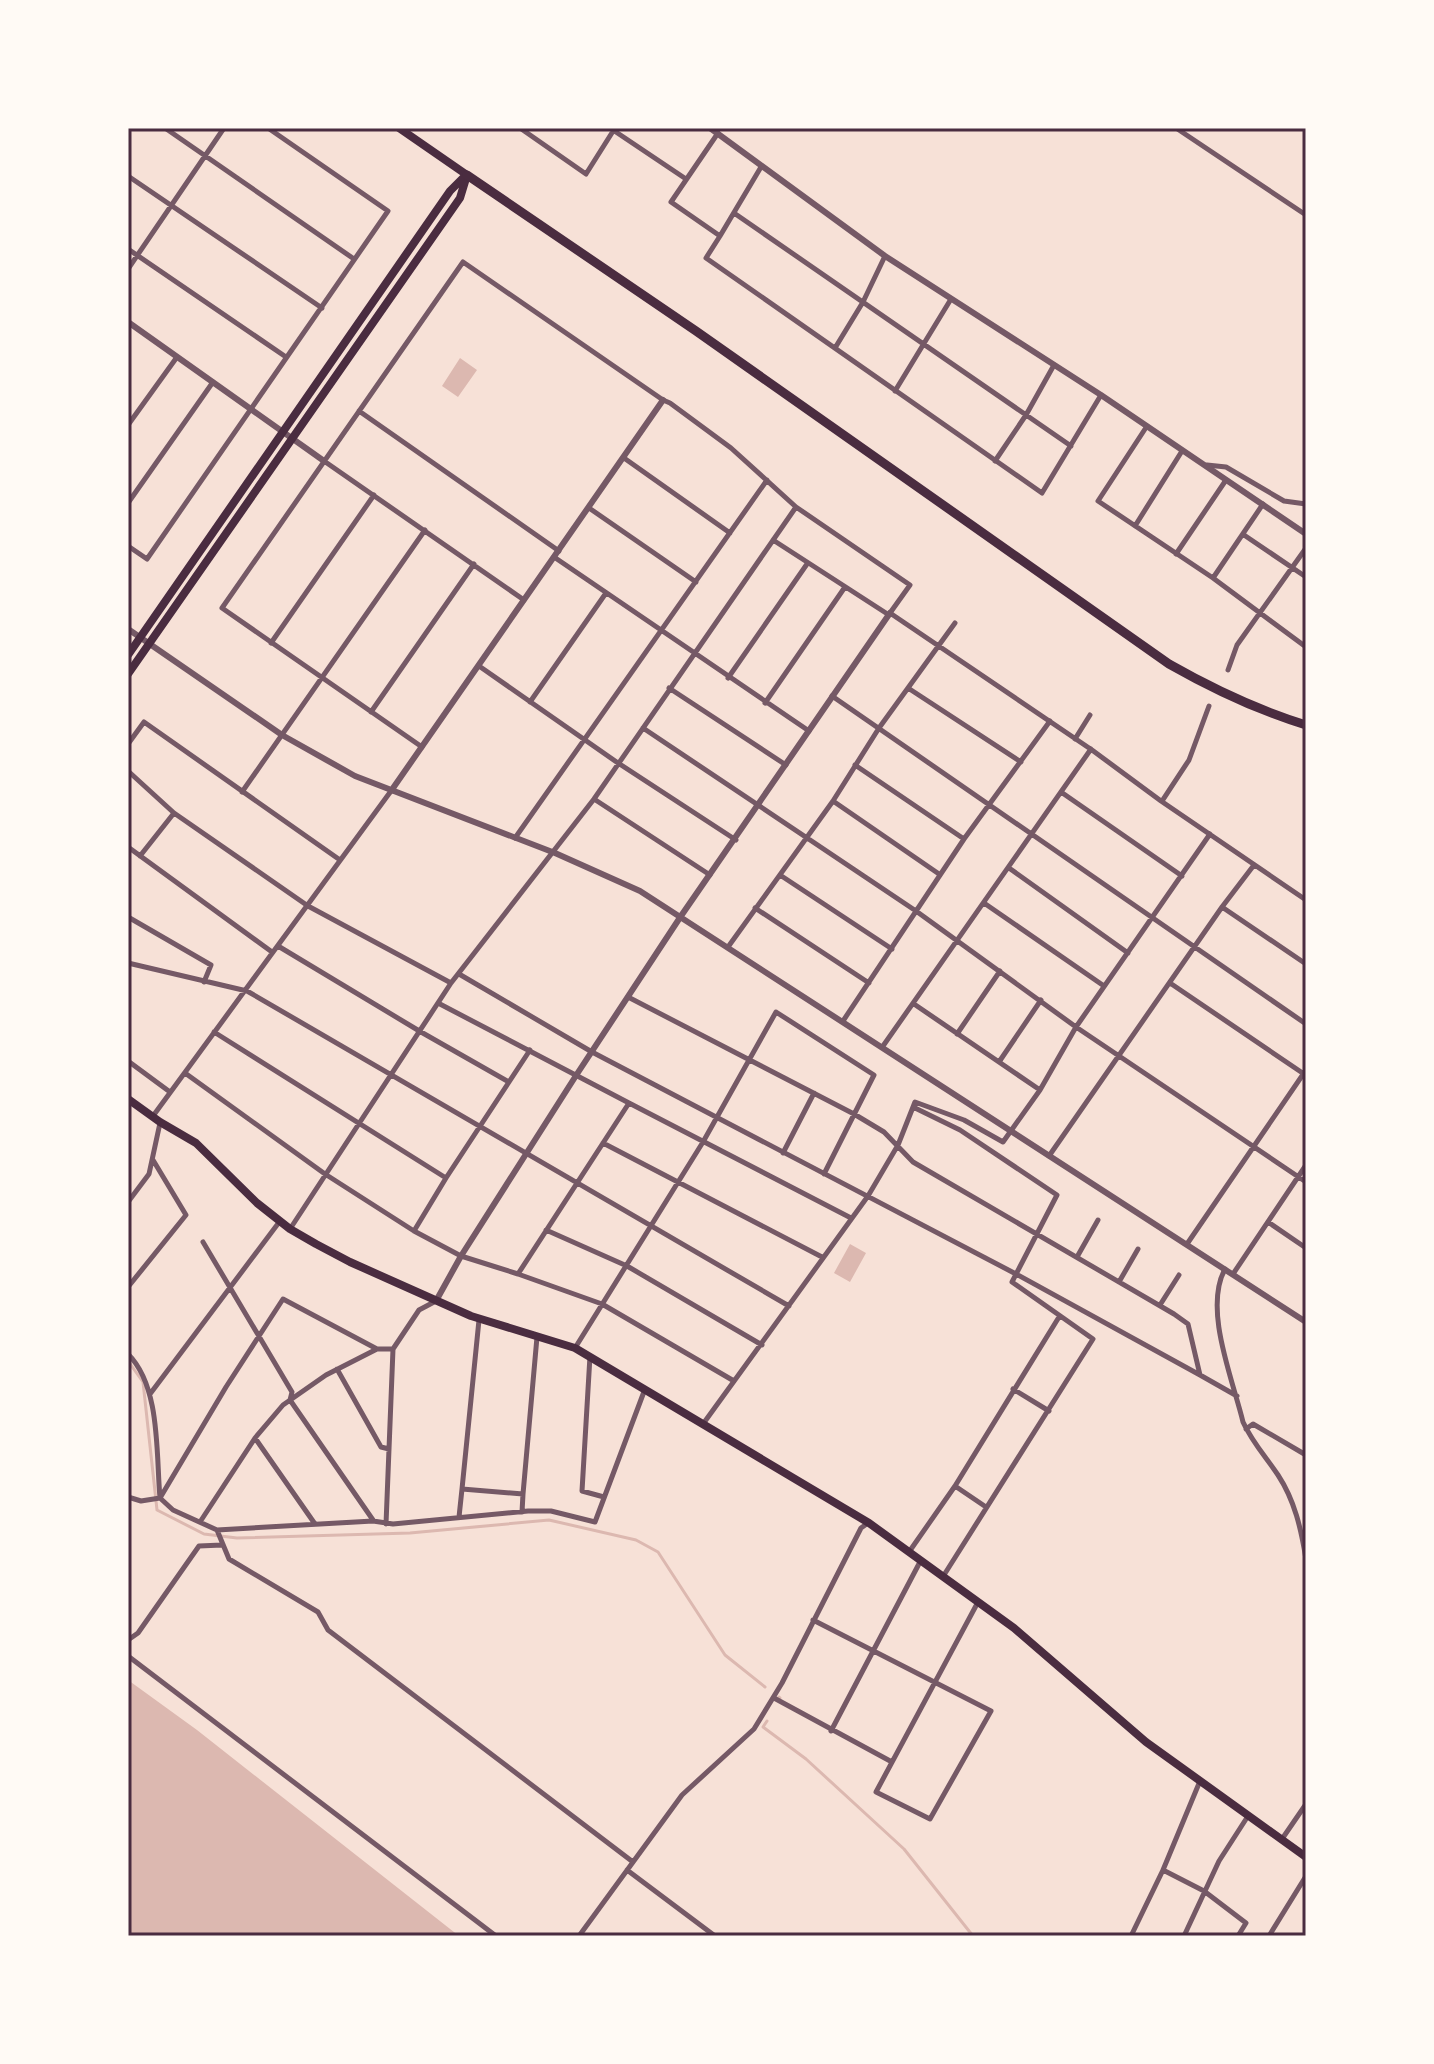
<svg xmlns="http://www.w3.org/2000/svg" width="1434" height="2064" viewBox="0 0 1434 2064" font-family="'Space Grotesk',sans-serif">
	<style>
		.water { fill: #dcb8b0 }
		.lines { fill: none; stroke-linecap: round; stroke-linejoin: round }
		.stream { stroke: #dcb8b0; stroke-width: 3 }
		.minor { stroke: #755966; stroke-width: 5 }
		.tertiary { stroke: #755966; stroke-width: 6 }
		.primary { stroke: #4a2c40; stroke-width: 8 }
		.motorway { stroke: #4a2c40; stroke-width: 9 }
		.neatline { fill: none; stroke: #4a2c40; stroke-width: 3 }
	</style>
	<rect width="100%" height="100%" fill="#f7e1d7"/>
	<!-- water -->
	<path class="water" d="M 460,358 L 477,370 L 458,397 L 442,386 Z
		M 850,1244 L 866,1253 L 850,1282 L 834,1273 Z
		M 128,1680 L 197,1730 L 459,1936 L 128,1936 Z"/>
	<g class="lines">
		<!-- stream -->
		<path class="stream" d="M 128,1361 L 143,1382 L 157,1510 L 204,1534 L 237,1538 L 410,1533 L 549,1520 L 636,1540 L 658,1552 L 725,1655 L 765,1687
			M 779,1697 L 780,1698
			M 767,1721 L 763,1727 L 806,1759 L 904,1849 L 973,1936"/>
		<!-- minor -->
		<path class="minor" d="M 165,128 L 354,259
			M 520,128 L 586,174 L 615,128
			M 610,128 L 686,179
			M 1176,128 L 1306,215
			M 718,133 L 671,202 L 720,236 L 706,258 L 1042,493 L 1101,395
			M 128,176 L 322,308
			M 734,213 L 1071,446
			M 720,236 L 761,167
			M 128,249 L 286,357
			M 128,269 L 224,128
			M 835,348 L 863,302 L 885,256
			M 895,391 L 951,299
			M 359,411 L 559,551
			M 128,425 L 177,357
			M 1147,426 L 1098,501 L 1213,578 L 1306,647
			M 624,458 L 730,533
			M 324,461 L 524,600
			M 995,461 L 1026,415 L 1054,365
			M 1207,465 L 1226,467 L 1284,501 L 1306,504
			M 128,503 L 213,382
			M 589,508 L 696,582
			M 1135,526 L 1182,451
			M 1244,535 L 1306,577
			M 773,540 L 889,615
			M 128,546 L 147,559 L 388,211 L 268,128
			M 1176,554 L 1226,480
			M 554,557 L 809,731
			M 1213,578 L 1263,504
			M 271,643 L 374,495
			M 479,666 L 618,763 L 736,840
			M 1228,670 L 1237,645 L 1306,548
			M 728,678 L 807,564
			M 669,688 L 786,765
			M 908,688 L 1021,762
			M 832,696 L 1306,1024
			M 530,702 L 606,593
			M 765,703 L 845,587
			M 371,712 L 474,564
			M 643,728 L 916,911 L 1076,1027 L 1306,1182
			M 1075,739 L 1090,715
			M 128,744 L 144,722 L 340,860
			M 422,747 L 222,608 L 463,262 L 663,400 L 670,403 L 731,448 L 796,507 L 910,585 L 890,613 L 1092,750 L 1161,801 L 1306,900
			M 855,765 L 964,839
			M 128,771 L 174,813 L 308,906 L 451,983
			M 242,792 L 425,530
			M 1061,792 L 1182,876
			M 594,799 L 710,875
			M 833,801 L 939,874
			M 1162,801 L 1189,760 L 1209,706
			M 515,838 L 767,480
			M 128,847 L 272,952
			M 140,856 L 174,813
			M 1009,868 L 1128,953
			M 780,875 L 892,949
			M 984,903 L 1104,986
			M 1222,907 L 1306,964
			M 755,908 L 869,983
			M 128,917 L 211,965 L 204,982
			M 278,946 L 421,1032 L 509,1082 L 446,1178
			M 728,947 L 833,801 L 879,728 L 955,623
			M 128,963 L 247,991 L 789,1306
			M 459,974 L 592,1052 L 1016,1274 L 1200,1375
			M 1170,983 L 1304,1074
			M 628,997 L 854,1114 L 884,1132 L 913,1162 L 1174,1314 L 1188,1324 L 1200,1375 L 1237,1396
			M 438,1003 L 629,1103
			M 914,1004 L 1040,1090
			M 843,1021 L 964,839 L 1050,721
			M 214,1032 L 446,1178 L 414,1231
			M 957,1034 L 1000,971
			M 883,1046 L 1091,749
			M 128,1061 L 170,1092
			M 999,1062 L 1041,1000
			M 185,1073 L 325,1174 L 414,1231 L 461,1256 L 518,1274 L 629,1103 L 851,1218
			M 509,1082 L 530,1050
			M 913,1107 L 960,1130 L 1057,1195 L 1012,1282 L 1093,1339 L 944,1575
			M 153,1116 L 391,791
			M 603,1143 L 822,1257
			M 783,1153 L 814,1093
			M 1049,1156 L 1222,907 L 1254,865
			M 128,1202 L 149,1174 L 160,1123
			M 1268,1222 L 1306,1248
			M 290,1229 L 451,983 L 594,799 L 796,507
			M 546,1230 L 627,1266 L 762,1345
			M 203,1242 L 292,1392 L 290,1400 L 373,1520
			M 1187,1244 L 1306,1070
			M 1077,1257 L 1098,1220
			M 1225,1269 C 1203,1309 1233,1380 1243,1422 C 1252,1442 1266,1457 1278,1475 C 1295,1501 1301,1529 1306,1559
			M 518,1274 L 602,1304 L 734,1381
			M 1233,1274 L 1306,1165
			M 1119,1282 L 1138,1249
			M 128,1287 L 186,1215 L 153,1160
			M 1160,1305 L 1179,1275
			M 479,1320 L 462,1489 L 523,1494 L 537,1337
			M 575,1348 L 703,1142 L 776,1012 L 874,1075 L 824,1174
			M 128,1354 C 161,1387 156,1455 160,1498 L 173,1510 L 217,1530 L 373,1521 L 393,1524 L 528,1511 L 551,1511 L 595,1522 L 645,1389
			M 590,1356 L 582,1491 L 604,1497
			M 337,1369 L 381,1447 L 389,1449
			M 1013,1389 L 1049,1411
			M 150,1394 L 280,1221
			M 703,1424 L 868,1196 L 898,1145 L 915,1102 L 964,1120 L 1003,1142 L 1040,1090 L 1076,1027 L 1210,834
			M 1246,1429 L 1253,1424 L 1306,1455
			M 255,1438 L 315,1524
			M 955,1486 L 986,1507
			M 128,1497 L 141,1501 L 160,1498 L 226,1387 L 283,1299 L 377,1349
			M 522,1512 L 523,1494
			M 459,1517 L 462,1489
			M 200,1522 L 255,1438 L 283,1405 L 326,1375 L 377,1349 L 393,1349
			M 386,1524 L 393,1349 L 419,1310 L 436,1301
			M 217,1530 L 229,1559 L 318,1612 L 328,1630 L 633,1862
			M 909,1552 L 955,1486 L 1059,1317
			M 813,1620 L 991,1711 L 930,1819 L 876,1792 C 911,1728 944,1665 978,1602
			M 128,1640 L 138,1633 L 199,1546 L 222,1545
			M 128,1656 L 496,1936
			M 774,1698 L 892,1762
			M 831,1731 L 921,1560
			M 1282,1839 L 1306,1804
			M 627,1870 L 715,1936
			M 1163,1870 L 1204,1891 L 1246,1923 L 1238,1936
			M 579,1936 L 682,1795 L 754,1729 L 782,1683 L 861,1528 L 868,1523
			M 1131,1936 L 1163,1870 L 1200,1781
			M 1184,1936 L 1219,1861 L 1248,1816
			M 1269,1936 L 1306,1876"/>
		<!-- tertiary -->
		<path class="tertiary" d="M 710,128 L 885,256 L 1101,395 L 1306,534
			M 128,322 L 324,461
			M 128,629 L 282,735 L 355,776 L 555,853 L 640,891 L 1306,1322
			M 391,791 L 663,400
			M 436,1301 L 461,1256 L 577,1074 L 681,916 L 890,613"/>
		<!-- primary -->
		<path class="primary" d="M 399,128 L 467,175
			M 128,655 L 450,191 L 466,175
			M 128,674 L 460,198 L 467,175
			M 128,1099 L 160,1122 L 196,1143 L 257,1203 L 290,1229 L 316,1244 L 350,1262 L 471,1316 L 575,1348 L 869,1523 L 1014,1628 L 1146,1742 L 1306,1857"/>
		<!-- motorway -->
		<path class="motorway" d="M 467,175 L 696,331 L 1169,664 C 1213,689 1257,710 1306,725"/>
	</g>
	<!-- border -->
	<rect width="1434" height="2064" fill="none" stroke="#fffaf5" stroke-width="260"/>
	<rect x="130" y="130" width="1174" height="1804" class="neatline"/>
</svg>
